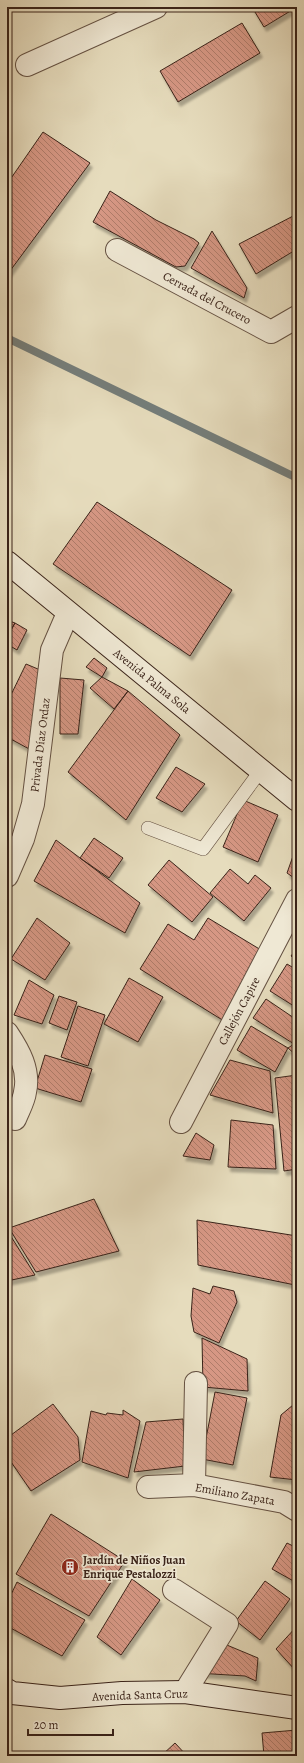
<svg xmlns="http://www.w3.org/2000/svg" width="304" height="1763" viewBox="0 0 304 1763" font-family="Alegreya,serif">
	<style>
		.lines { fill: none; stroke-linecap: round; stroke-linejoin: round }
		.stream { stroke: #747d7a; stroke-width: 8 }
		.building { fill: url(#building-back-hatch); stroke: #3a2319; filter: url(#shadow) }
		.lane-casing { stroke: #655142; stroke-width: 14 }
		.street-casing { stroke: #655142; stroke-width: 24 }
		.secondary-casing { stroke: #3a2319; stroke-width: 24 }
		.lane { stroke: #efe8d4; stroke-width: 13 }
		.street { stroke: #efe8d4; stroke-width: 22 }
		.secondary { stroke: #efe8d4; stroke-width: 22 }
		.labels { text-anchor: middle; stroke-width: 3.5; stroke-linejoin: round; paint-order: stroke }
		.street-label { font-size: 12px; fill: #3a2319; stroke: #efe8d4 }
		.poi-label { font-size: 12px; font-weight: bold; fill: #3a2319; stroke: #efe8d4; text-anchor: start }
	</style>
	<defs>
		<pattern id="building-back-hatch" width="6" height="6" patternUnits="userSpaceOnUse"><rect width="6" height="6" fill="#d69784"/><path d="M-1 5l2 2M0 0l6 6M5-1l2 2" fill="none" stroke="#af7b6b"/></pattern>
		<filter id="shadow"><feDropShadow dx="2.5" dy="4.5" stdDeviation="1" flood-color="#0004"/></filter>
	</defs>
	<rect width="100%" height="100%" fill="#e6dcbd"/>
	<filter id="stains"><feTurbulence type="fractalNoise" baseFrequency=".005" numOctaves="4"/><feColorMatrix values="0 0 0 0 .2 0 0 0 0 .09 0 0 0 0 .02 0 0 0 .5 -.17"/></filter>
	<radialGradient id="worn" r=".72"><stop offset=".6" stop-color="#630" stop-opacity="0"/><stop offset="1" stop-color="#630" stop-opacity=".3"/></radialGradient>
	<g class="lines">
		<!-- stream -->
		<path class="stream" d="M 7,338 L 297,478"/>
	</g>
	<!-- building -->
	<path class="building" d="M 252,7 L 297,7 L 264,27 Z
		M 242,23 L 260,53 L 178,102 L 160,71 Z
		M 43,132 L 90,163 L 7,275 L 7,184 Z
		M 110,191 L 156,220 L 194,239 L 199,243 L 185,266 L 176,267 L 93,222 Z
		M 297,214 L 297,249 L 256,274 L 239,244 Z
		M 212,231 L 247,288 L 244,298 L 191,268 Z
		M 97,502 L 232,590 L 190,656 L 53,564 Z
		M 7,620 L 15,623 L 7,638 Z
		M 15,623 L 27,630 L 17,650 L 7,644 L 7,636 Z
		M 94,658 L 107,668 L 102,677 L 86,667 Z
		M 26,664 L 45,672 L 31,750 L 7,737 L 7,703 Z
		M 102,677 L 128,691 L 114,709 L 90,688 Z
		M 60,678 L 84,680 L 78,734 L 60,734 Z
		M 128,691 L 180,735 L 126,820 L 68,772 Z
		M 176,767 L 205,784 L 182,812 L 156,798 Z
		M 243,800 L 278,815 L 258,862 L 223,847 Z
		M 94,838 L 123,858 L 109,878 L 80,858 Z
		M 56,840 L 140,903 L 125,933 L 34,881 Z
		M 293,856 L 297,858 L 297,880 L 287,873 Z
		M 169,860 L 213,897 L 192,922 L 148,885 Z
		M 230,869 L 248,884 L 255,875 L 271,888 L 244,921 L 210,893 Z
		M 37,918 L 70,943 L 45,980 L 11,959 Z
		M 208,918 L 266,953 L 224,1021 L 140,969 L 168,924 L 194,940 Z
		M 297,948 L 297,960 L 291,956 Z
		M 287,964 L 297,970 L 297,1008 L 270,991 Z
		M 129,978 L 163,997 L 138,1042 L 104,1024 Z
		M 29,980 L 54,995 L 42,1024 L 14,1015 Z
		M 59,996 L 77,1002 L 67,1030 L 49,1023 Z
		M 266,999 L 297,1020 L 297,1039 L 294,1044 L 253,1018 Z
		M 78,1006 L 105,1015 L 88,1066 L 61,1057 Z
		M 251,1026 L 288,1048 L 275,1072 L 237,1050 Z
		M 297,1039 L 297,1056 L 288,1048 L 294,1044 Z
		M 45,1055 L 92,1069 L 81,1102 L 35,1088 Z
		M 230,1060 L 270,1071 L 273,1113 L 210,1095 Z
		M 297,1075 L 297,1169 L 284,1171 L 275,1078 Z
		M 231,1120 L 273,1125 L 276,1169 L 228,1167 Z
		M 196,1133 L 214,1145 L 210,1160 L 183,1156 Z
		M 94,1199 L 119,1251 L 36,1272 L 9,1228 Z
		M 197,1220 L 297,1236 L 295,1285 L 198,1265 Z
		M 7,1230 L 35,1275 L 7,1281 Z
		M 213,1286 L 234,1291 L 237,1302 L 219,1343 L 194,1332 L 191,1316 L 193,1288 L 210,1294 Z
		M 202,1338 L 247,1359 L 248,1391 L 203,1387 Z
		M 215,1392 L 247,1398 L 233,1465 L 202,1459 Z
		M 53,1404 L 78,1437 L 80,1460 L 31,1491 L 7,1456 L 7,1438 Z
		M 293,1405 L 297,1407 L 295,1414 L 297,1415 L 297,1480 L 270,1477 L 281,1415 Z
		M 123,1410 L 140,1421 L 128,1478 L 82,1462 L 91,1411 L 106,1415 L 107,1413 L 123,1415 Z
		M 183,1419 L 185,1466 L 134,1472 L 146,1422 Z
		M 51,1514 L 125,1561 L 89,1616 L 16,1574 Z
		M 287,1543 L 297,1548 L 297,1583 L 272,1569 Z
		M 132,1579 L 160,1600 L 121,1655 L 97,1637 Z
		M 265,1581 L 290,1599 L 260,1640 L 236,1621 Z
		M 17,1582 L 85,1620 L 62,1656 L 7,1626 L 7,1603 Z
		M 297,1626 L 297,1669 L 295,1670 L 276,1649 Z
		M 222,1643 L 258,1658 L 256,1681 L 245,1676 L 197,1673 Z
		M 297,1730 L 297,1756 L 264,1756 L 262,1733 Z
		M 175,1743 L 187,1756 L 161,1756 Z"/>
	<g class="lines">
		<defs>
			<path id="lane" d="M 148,828 L 203,849 L 261,770"/>
			<path id="street" d="M 27,65 L 156,7
				M 117,250 L 271,332 L 297,317
				M 7,876 L 23,839 L 33,804 L 52,650 L 68,613
				M 7,1033 C 19,1051 30,1070 25,1092 C 24,1101 18,1111 15,1119
				M 181,1122 L 297,900
				M 194,1485 L 196,1383
				M 148,1487 L 194,1485 L 284,1502 L 297,1510
				M 174,1590 L 227,1624 L 185,1692"/>
			<path id="secondary" d="M 7,562 L 297,800
				M 7,1690 L 12,1693 L 60,1698 L 122,1693 L 185,1692 L 297,1708"/>
		</defs>
		<!-- lane casing -->
		<use href="#lane" class="lane-casing"/>
		<!-- street casing -->
		<use href="#street" class="street-casing"/>
		<!-- secondary casing -->
		<use href="#secondary" class="secondary-casing"/>
		<!-- lane -->
		<use href="#lane" class="lane"/>
		<!-- street -->
		<use href="#street" class="street"/>
		<!-- secondary -->
		<use href="#secondary" class="secondary"/>
	</g>
	<!-- icons -->
	<defs>
		<symbol id="building-disc" viewBox="-11 -11 22 22"><circle r="9.5" fill="#8f2418" stroke="#efe8d4"/><path d="M-4-6H4V6H1V3H-1V6H-4ZM-2.5-4.3h1.7v1.8h-1.7ZM.8-4.3h1.7v1.8H.8ZM-2.5-1h1.7V.8h-1.7ZM.8-1h1.7V.8H.8Z" fill="#fff"/></symbol>
	</defs>
	<g fill-rule="evenodd">
		<use href="#building-disc" x="60" y="1557" width="20" height="20"/>
	</g>
	<g class="labels">
		<!-- street labels -->
		<g class="street-label">
			<text transform="translate(207 298) rotate(28)" y="4">Cerrada del Crucero</text>
			<text transform="translate(152 681) rotate(39)" y="4">Avenida Palma Sola</text>
			<text transform="translate(40 745) rotate(-83)" y="4">Privada Díaz Ordaz</text>
			<text transform="translate(239 1011) rotate(-62)" y="4">Callejón Capire</text>
			<text transform="translate(235 1494) rotate(10)" y="4">Emiliano Zapata</text>
			<text transform="translate(140 1695) rotate(-2)" y="4">Avenida Santa Cruz</text>
		</g>
		<!-- poi labels -->
		<g class="poi-label">
			<text x="83" y="1564">Jardín de Niños Juan<tspan x="83" dy="14">Enrique Pestalozzi</tspan></text>
		</g>
	</g>
	<!-- margin -->
	<rect width="304" height="1763" fill="none" stroke="#e6dcbd" stroke-width="24"/>
	<rect x="8" y="8" width="288" height="1747" fill="none" stroke="#3a2319" stroke-width="2"/>
	<rect x="12" y="12" width="280" height="1739" fill="none" stroke="#3a2319"/>
	<!-- scale -->
	<path d="M28 1729v6h85v-6" fill="none" stroke="#3a2319" stroke-width="2"/>
	<text x="34" y="1729" font-size="12" fill="#3a2319" stroke="#efe8d4" stroke-width="3" paint-order="stroke">20 m</text>
	<rect width="100%" height="100%" filter="url(#stains)"/>
	<rect width="100%" height="100%" fill="url(#worn)"/>
</svg>
